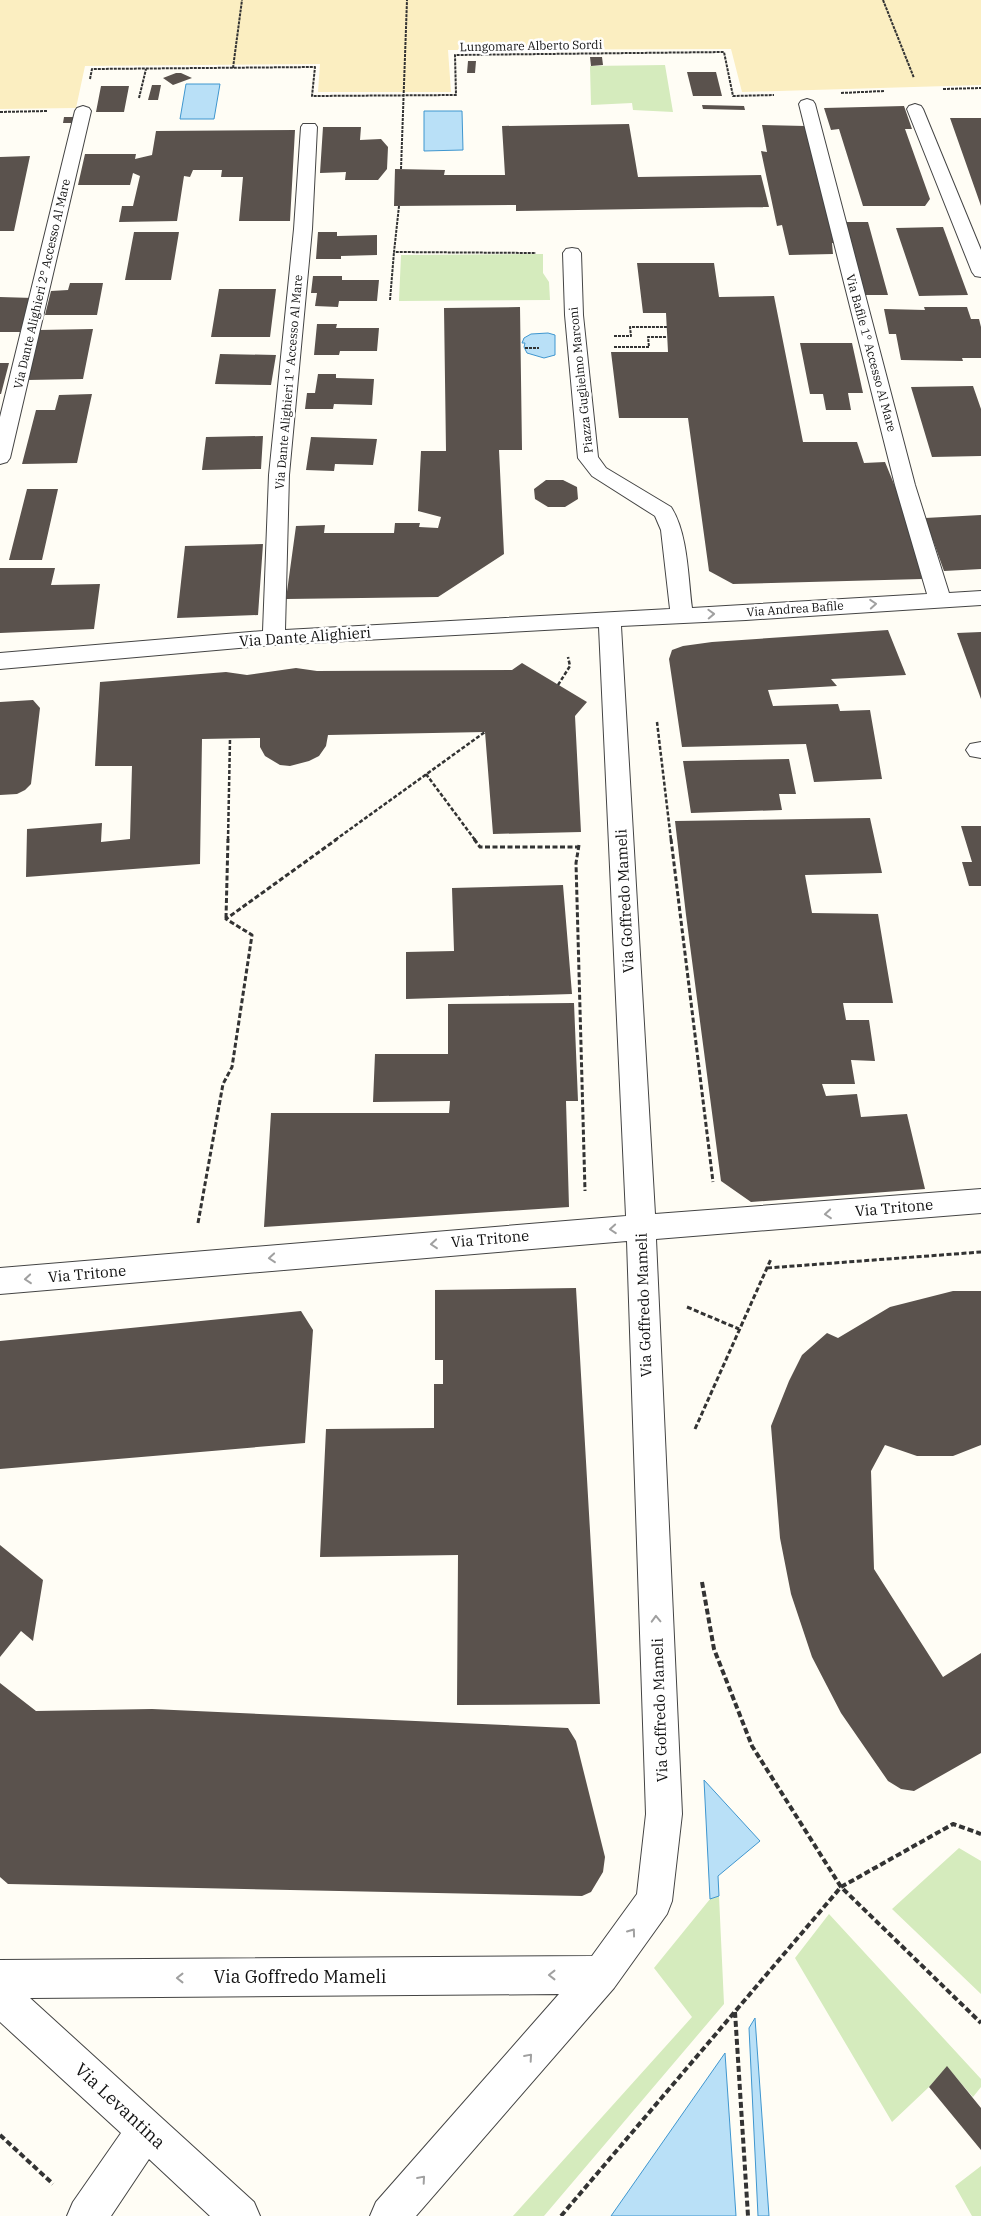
<svg xmlns="http://www.w3.org/2000/svg" width="981" height="2216" viewBox="0 0 981 2216" font-family="'IBM Plex Serif',serif">
	<style>
		.green { fill: #d5ebbd }
		.sand { fill: #fbeec1 }
		.water { fill: #b9e0f7; stroke: #3f96cf }
		.building { fill: #5a524d }
		.lines { fill: none; stroke-linecap: round; stroke-linejoin: round }
		.minor-casing { stroke: #444; stroke-width: 2 }
		.path-far3 { stroke: #333; stroke-width: 2; stroke-dasharray: 3 1; stroke-linecap: butt }
		.path-far2 { stroke: #333; stroke-width: 2.5; stroke-dasharray: 4 2; stroke-linecap: butt }
		.path-far1 { stroke: #333; stroke-width: 3; stroke-dasharray: 5 2.5; stroke-linecap: butt }
		.path { stroke: #333; stroke-width: 4; stroke-dasharray: 6 3; stroke-linecap: butt }
		.minor { fill: #fff; fill-rule: evenodd }
		.oneway { stroke: #a0a0a0 }
		.labels { text-anchor: middle; stroke-width: 5; stroke-linejoin: round; paint-order: stroke }
		.far-street-label { font-size: 12px; fill: #111; stroke: #fff }
		.street-label { font-size: 15px; fill: #111; stroke: #fff }
		.near-street-label { font-size: 18px; fill: #111; stroke: #fff }
	</style>
	<rect width="100%" height="100%" fill="#fffdf5"/>
	<!-- green -->
	<path class="green" d="M 665,65 L 673,112 L 633,110 L 632,103 L 591,105 L 590,66 Z
		M 543,254 L 543,273 L 549,282 L 550,300 L 399,301 L 401,255 Z
		M 959,1848 L 981,1861 L 981,1994 L 892,1909 Z
		M 719,1896 L 724,2004 L 544,2216 L 513,2216 L 692,2017 L 654,1968 L 710,1899 Z
		M 829,1914 L 981,2079 L 981,2087 L 973,2097 L 947,2067 L 929,2087 L 892,2122 L 795,1958 Z
		M 981,2166 L 981,2216 L 972,2216 L 955,2186 Z"/>
	<!-- sand -->
	<path class="sand" d="M 0,0 L 981,0 L 981,85 L 742,92 L 731,49 L 448,50 L 451,92 L 318,92 L 320,64 L 85,66 L 76,108 L 0,109 Z"/>
	<!-- water -->
	<path class="water" d="M 186,84 L 220,84 L 214,119 L 180,119 Z
		M 424,111 L 462,111 L 463,150 L 424,151 Z
		M 548,333 L 555,335 L 555,355 L 544,358 L 527,353 L 524,347 L 525,343 L 522,343 L 524,338 L 531,334 Z
		M 704,1780 L 760,1841 L 718,1876 L 719,1896 L 710,1899 Z
		M 755,2018 L 769,2216 L 758,2216 L 749,2028 Z
		M 725,2053 L 736,2216 L 611,2216 Z"/>
	<!-- building -->
	<path class="building" d="M 590,57 L 602,57 L 603,65 L 591,66 Z
		M 468,61 L 476,61 L 475,73 L 467,73 Z
		M 687,72 L 716,72 L 722,96 L 693,96 Z
		M 176,73 L 181,73 L 192,78 L 173,85 L 163,78 Z
		M 152,85 L 161,85 L 158,100 L 148,100 Z
		M 101,86 L 129,86 L 124,112 L 96,112 Z
		M 702,105 L 744,106 L 745,110 L 703,109 Z
		M 904,106 L 912,129 L 905,129 L 930,199 L 925,206 L 863,206 L 839,129 L 831,130 L 824,108 Z
		M 64,117 L 76,117 L 75,123 L 63,123 Z
		M 950,118 L 981,118 L 981,206 Z
		M 629,124 L 638,177 L 761,175 L 769,207 L 516,211 L 516,205 L 394,206 L 395,169 L 445,170 L 444,175 L 505,175 L 502,126 Z
		M 762,125 L 805,126 L 811,152 L 817,152 L 839,244 L 832,243 L 833,254 L 789,255 L 782,225 L 777,226 L 761,151 L 767,152 Z
		M 323,127 L 361,127 L 360,140 L 381,139 L 388,147 L 387,169 L 378,180 L 345,180 L 346,172 L 320,173 Z
		M 295,130 L 290,221 L 239,221 L 243,177 L 221,177 L 222,170 L 193,170 L 190,177 L 184,176 L 177,221 L 119,222 L 122,206 L 133,206 L 140,176 L 133,173 L 130,185 L 78,185 L 85,154 L 136,154 L 135,159 L 152,155 L 156,131 Z
		M 30,156 L 14,231 L 0,231 L 0,157 Z
		M 846,222 L 868,222 L 888,295 L 865,295 Z
		M 943,227 L 968,295 L 919,296 L 896,228 Z
		M 134,232 L 179,232 L 171,280 L 125,280 Z
		M 318,232 L 337,232 L 337,236 L 377,235 L 377,255 L 341,256 L 341,259 L 316,259 Z
		M 637,263 L 714,263 L 719,297 L 774,296 L 803,442 L 857,442 L 864,463 L 885,462 L 905,511 L 922,579 L 733,584 L 709,571 L 688,418 L 619,418 L 611,352 L 668,352 L 666,313 L 643,313 Z
		M 313,276 L 342,276 L 342,280 L 379,280 L 377,301 L 339,301 L 338,307 L 315,306 L 317,293 L 311,293 Z
		M 70,283 L 103,283 L 97,315 L 45,315 L 51,291 L 68,290 Z
		M 219,289 L 276,289 L 270,337 L 211,337 Z
		M 0,297 L 33,298 L 20,332 L 0,332 Z
		M 520,307 L 522,450 L 499,450 L 504,554 L 438,597 L 286,599 L 296,526 L 325,525 L 324,533 L 394,533 L 395,523 L 420,523 L 419,527 L 438,528 L 441,517 L 418,511 L 421,451 L 446,451 L 444,308 Z
		M 924,307 L 967,307 L 971,319 L 979,319 L 981,327 L 981,358 L 962,358 L 963,361 L 901,360 L 896,334 L 889,334 L 884,309 L 925,310 Z
		M 317,324 L 337,324 L 336,328 L 379,328 L 377,351 L 340,351 L 339,355 L 314,355 Z
		M 93,329 L 83,379 L 27,380 L 39,330 Z
		M 800,343 L 852,343 L 863,393 L 848,393 L 851,410 L 826,410 L 823,394 L 810,394 Z
		M 220,354 L 276,355 L 271,385 L 215,384 Z
		M 0,363 L 9,363 L 1,394 L 0,394 Z
		M 318,374 L 336,374 L 336,378 L 374,379 L 372,405 L 334,404 L 333,409 L 305,409 L 307,393 L 315,393 Z
		M 973,386 L 981,409 L 981,456 L 932,457 L 911,387 Z
		M 92,394 L 77,463 L 22,464 L 36,410 L 55,410 L 59,395 Z
		M 263,436 L 261,469 L 202,470 L 206,437 Z
		M 311,437 L 377,439 L 373,465 L 335,464 L 334,471 L 306,470 Z
		M 546,480 L 563,480 L 577,487 L 578,499 L 565,507 L 548,507 L 535,499 L 534,489 Z
		M 27,489 L 58,489 L 42,560 L 9,560 Z
		M 981,515 L 981,569 L 944,571 L 925,518 Z
		M 263,544 L 258,615 L 177,618 L 185,546 Z
		M 0,568 L 55,568 L 51,585 L 100,584 L 94,629 L 0,633 Z
		M 888,630 L 906,675 L 831,679 L 837,686 L 768,690 L 773,706 L 838,704 L 840,711 L 870,710 L 882,779 L 814,782 L 806,744 L 682,747 L 669,659 L 672,650 L 683,646 L 712,642 Z
		M 981,632 L 981,699 L 957,633 Z
		M 522,663 L 587,702 L 575,716 L 581,832 L 493,834 L 485,732 L 328,735 L 326,746 L 319,756 L 309,761 L 290,766 L 280,765 L 265,756 L 260,747 L 260,738 L 202,739 L 200,864 L 26,877 L 27,829 L 102,823 L 101,842 L 130,839 L 132,766 L 95,766 L 100,682 L 226,672 L 247,675 L 296,668 L 317,671 L 512,670 Z
		M 33,700 L 40,708 L 31,784 L 25,790 L 17,794 L 0,795 L 0,702 Z
		M 789,759 L 796,794 L 779,794 L 782,810 L 691,813 L 683,761 Z
		M 870,818 L 882,873 L 805,875 L 812,913 L 878,914 L 893,1003 L 843,1003 L 846,1020 L 869,1020 L 875,1061 L 851,1060 L 855,1084 L 822,1084 L 826,1096 L 857,1094 L 861,1117 L 907,1114 L 925,1189 L 751,1202 L 721,1181 L 686,915 L 675,821 Z
		M 961,826 L 981,826 L 981,886 L 969,886 L 962,862 L 972,862 Z
		M 563,885 L 572,994 L 406,999 L 406,952 L 454,951 L 452,888 Z
		M 574,1003 L 578,1101 L 566,1101 L 569,1207 L 264,1227 L 271,1113 L 449,1113 L 450,1101 L 373,1102 L 375,1054 L 448,1054 L 448,1004 Z
		M 576,1288 L 600,1704 L 457,1705 L 458,1555 L 320,1557 L 326,1429 L 434,1428 L 434,1384 L 443,1384 L 443,1360 L 435,1360 L 435,1290 Z
		M 953,1291 L 981,1291 L 981,1445 L 953,1456 L 917,1456 L 885,1445 L 871,1471 L 874,1569 L 943,1677 L 981,1653 L 981,1753 L 914,1791 L 901,1789 L 888,1781 L 841,1713 L 812,1657 L 791,1594 L 780,1538 L 771,1426 L 789,1381 L 802,1355 L 827,1333 L 838,1338 L 890,1307 Z
		M 301,1311 L 313,1330 L 305,1443 L 0,1469 L 0,1341 Z
		M 0,1545 L 43,1580 L 33,1641 L 21,1631 L 0,1657 Z
		M 0,1683 L 36,1711 L 152,1709 L 568,1728 L 576,1741 L 605,1857 L 603,1872 L 591,1892 L 582,1896 L 8,1884 L 0,1877 Z
		M 947,2066 L 981,2108 L 981,2150 L 929,2087 Z"/>
	<g class="lines">
		<defs>
			<path id="minor" d="M 807,99 L 813,101 L 815,104 L 915,485 L 949,593 L 981,591 L 981,605 L 746,620 L 621,626 L 655,1214 L 981,1189 L 981,1213 L 656,1239 L 682,1814 L 672,1901 L 667,1914 L 614,1988 L 416,2216 L 370,2216 L 376,2202 L 559,1994 L 30,1998 L 254,2202 L 260,2216 L 210,2216 L 149,2159 L 111,2216 L 67,2216 L 73,2202 L 121,2133 L 0,2022 L 0,1960 L 592,1956 L 637,1894 L 646,1814 L 627,1241 L 0,1294 L 0,1268 L 626,1216 L 599,627 L 273,645 L 0,669 L 0,653 L 263,631 L 269,475 L 294,229 L 301,127 L 303,124 L 315,124 L 317,127 L 312,229 L 289,475 L 285,630 L 670,609 L 661,530 L 655,516 L 592,476 L 578,458 L 565,315 L 563,253 L 566,249 L 572,248 L 578,249 L 581,253 L 583,315 L 598,457 L 606,468 L 671,507 C 688,533 688,578 692,608 L 927,594 L 895,485 L 799,104 L 801,101 Z
				M 915,104 L 921,106 L 923,109 L 981,250 L 981,277 L 975,276 L 972,272 L 907,109 L 909,106 Z
				M 83,106 L 89,108 L 91,111 L 10,458 L 7,462 L 0,464 L 0,417 L 75,111 L 77,108 Z
				M 981,742 L 981,758 L 970,756 L 966,750 L 970,744 Z"/>
		</defs>
		<!-- minor casing -->
		<use href="#minor" class="minor-casing"/>
		<!-- path-far3 -->
		<path class="path-far3" d="M 883,0 L 914,78
			M 233,68 L 242,0
			M 90,79 L 92,69 L 315,67 L 312,96 L 456,95 L 455,55 L 724,52 L 733,96 L 774,95
			M 943,89 L 981,88
			M 841,93 L 884,91
			M 139,98 L 146,69
			M 0,112 L 47,111
			M 401,169 L 407,0
			M 399,206 L 394,252 L 536,253
			M 390,300 L 394,252
			M 614,336 L 631,336 L 630,327 L 667,327
			M 614,347 L 649,347 L 648,337 L 667,337
			M 525,348 L 539,348"/>
		<!-- path-far2 -->
		<path class="path-far2" d="M 558,685 L 570,666 L 568,657
			M 657,722 L 671,840
			M 426,774 L 475,840
			M 228,840 L 230,739
			M 335,840 L 485,732"/>
		<!-- path-far1 -->
		<path class="path-far1" d="M 474,839 L 480,847 L 578,847
			M 671,839 L 713,1182
			M 579,845 L 576,863 L 585,1191
			M 226,918 L 228,839
			M 198,1223 L 223,1084 L 232,1067 L 252,935 L 226,919 L 337,839
			M 767,1268 L 981,1252
			M 687,1307 L 739,1329
			M 695,1429 L 771,1259"/>
		<!-- path -->
		<path class="path" d="M 702,1582 L 714,1649 L 752,1746 L 841,1887 L 981,2023
			M 735,2012 L 748,2216
			M 0,2135 L 53,2184
			M 561,2216 L 841,1887 L 953,1824 L 981,1834"/>
		<!-- minor -->
		<use href="#minor" class="minor"/>
	</g>
	<!-- one-way arrows -->
	<defs><path id="oneway-chevron" d="M-2-3.5L2.5 0L-2 3.5" fill="none" stroke-width="1.6" stroke-linecap="round" stroke-linejoin="round" transform="scale(1.25)"/></defs>
	<g class="oneway">
		<use href="#oneway-chevron" transform="translate(873 604) rotate(-4)"/>
		<use href="#oneway-chevron" transform="translate(711 614) rotate(-2)"/>
		<use href="#oneway-chevron" transform="translate(828 1214) rotate(175)"/>
		<use href="#oneway-chevron" transform="translate(613 1229) rotate(176)"/>
		<use href="#oneway-chevron" transform="translate(434 1244) rotate(175)"/>
		<use href="#oneway-chevron" transform="translate(272 1258) rotate(175)"/>
		<use href="#oneway-chevron" transform="translate(28 1279) rotate(175)"/>
		<use href="#oneway-chevron" transform="translate(656 1619) rotate(-92)"/>
		<use href="#oneway-chevron" transform="translate(632 1932) rotate(-54)"/>
		<use href="#oneway-chevron" transform="translate(552 1975) rotate(180)"/>
		<use href="#oneway-chevron" transform="translate(180 1978) rotate(180)"/>
		<use href="#oneway-chevron" transform="translate(529 2057) rotate(-49)"/>
		<use href="#oneway-chevron" transform="translate(422 2179) rotate(-49)"/>
	</g>
	<g class="labels">
		<!-- far-street labels -->
		<g class="far-street-label">
			<text transform="translate(531 46) rotate(-1)" y="4">Lungomare Alberto Sordi</text>
			<text transform="translate(42 284) rotate(-77)" y="4">Via Dante Alighieri 2° Accesso Al Mare</text>
			<text transform="translate(871 353) rotate(75)" y="4">Via Bafile 1° Accesso Al Mare</text>
			<text transform="translate(581 380) rotate(-96)" y="4">Piazza Guglielmo Marconi</text>
			<text transform="translate(289 382) rotate(-85)" y="4">Via Dante Alighieri 1° Accesso Al Mare</text>
			<text transform="translate(795 609) rotate(-4)" y="4">Via Andrea Bafile</text>
		</g>
		<!-- street labels -->
		<g class="street-label">
			<text transform="translate(305 637) rotate(-4)" y="5">Via Dante Alighieri</text>
			<text transform="translate(625 901) rotate(-93)" y="5">Via Goffredo Mameli</text>
			<text transform="translate(894 1208) rotate(-5)" y="5">Via Tritone</text>
			<text transform="translate(490 1239) rotate(-5)" y="5">Via Tritone</text>
			<text transform="translate(87 1274) rotate(-5)" y="5">Via Tritone</text>
			<text transform="translate(644 1305) rotate(-92)" y="5">Via Goffredo Mameli</text>
			<text transform="translate(660 1710) rotate(-92)" y="5">Via Goffredo Mameli</text>
		</g>
		<!-- near-street labels -->
		<g class="near-street-label">
			<text x="300" y="1983">Via Goffredo Mameli</text>
			<text transform="translate(120 2106) rotate(43)" y="6">Via Levantina</text>
		</g>
	</g>
</svg>
